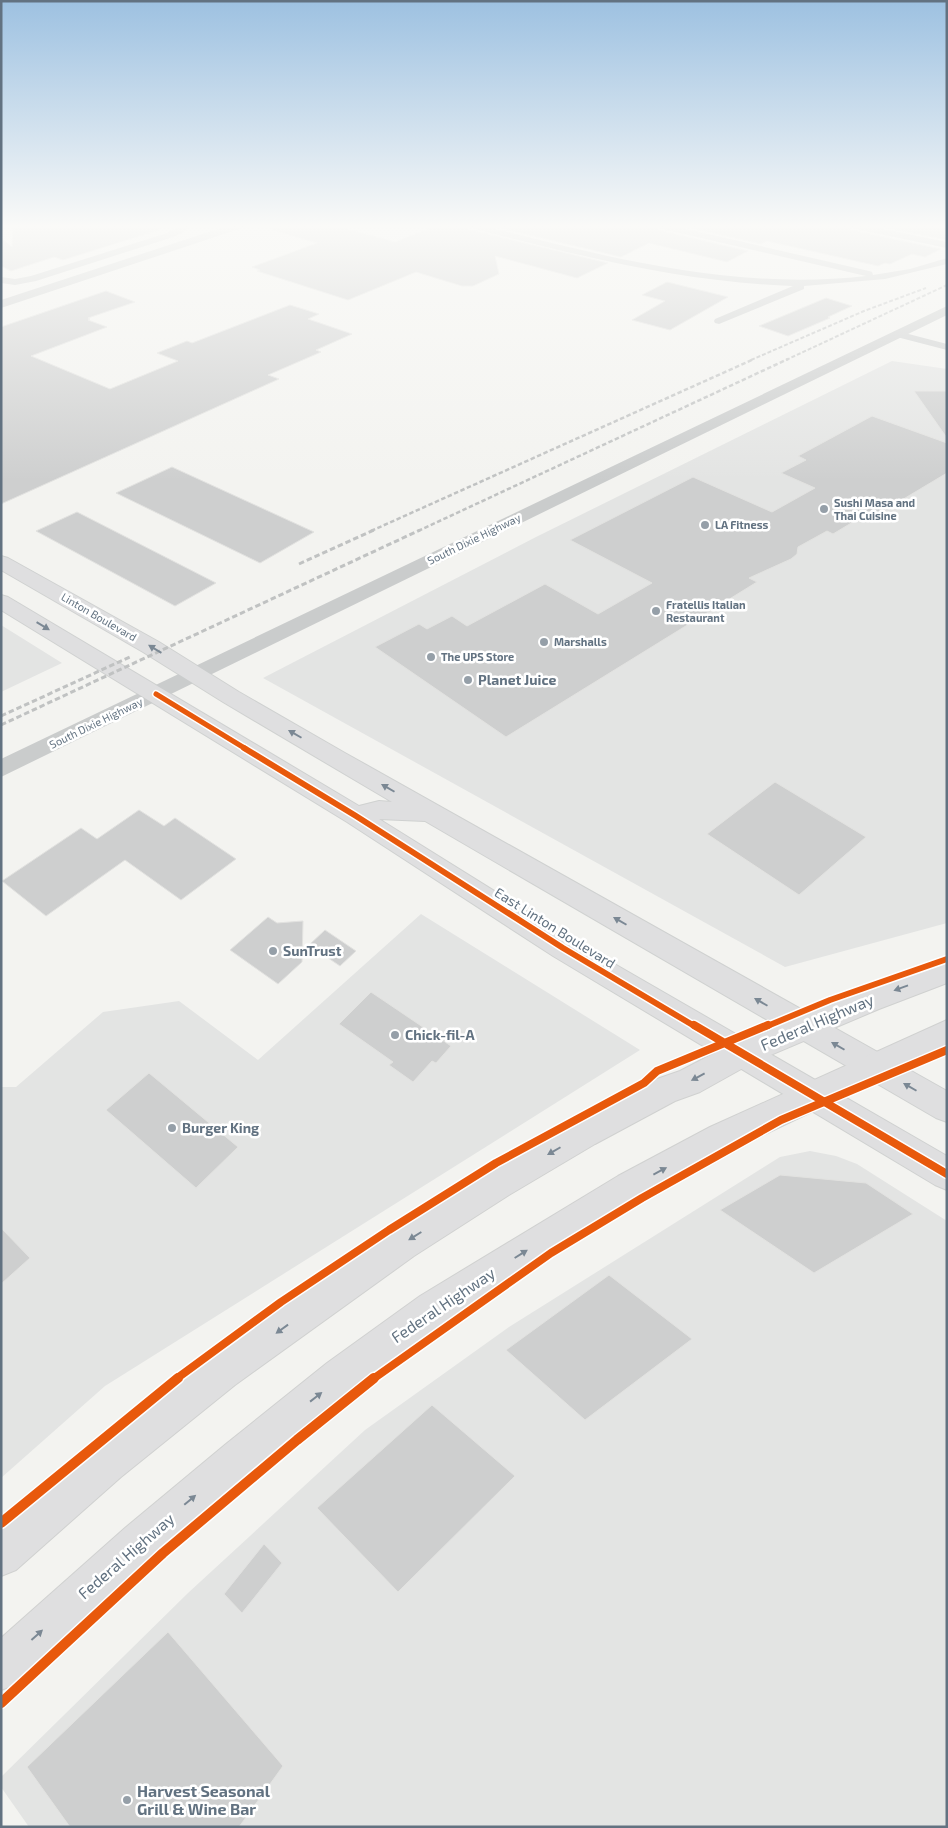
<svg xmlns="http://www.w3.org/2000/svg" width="948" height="1828" viewBox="0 0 948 1828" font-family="'Exo 2',sans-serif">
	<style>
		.built { fill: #e3e4e3 }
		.building { fill: #cecfcf; stroke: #e2e2e0 }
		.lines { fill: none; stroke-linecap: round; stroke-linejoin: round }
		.secondary-casing { stroke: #cfd1d0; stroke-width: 2 }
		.primary-casing { stroke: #d0d1d0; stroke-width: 2 }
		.minor { fill: #cacccc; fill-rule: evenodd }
		.tertiary { fill: #cacccc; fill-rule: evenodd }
		.secondary { fill: #dfdfe0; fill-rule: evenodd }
		.primary { fill: #dfdfe0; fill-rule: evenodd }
		.rail-far2 { stroke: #c0c2c2; stroke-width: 2; stroke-dasharray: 4 2; stroke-linecap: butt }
		.rail-far1 { stroke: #c0c2c2; stroke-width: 2.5; stroke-dasharray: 4.5 2.5; stroke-linecap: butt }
		.rail { stroke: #c0c2c2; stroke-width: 3; stroke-dasharray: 5.5 3; stroke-linecap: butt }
		.cycleway-far3-casing { stroke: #fff; stroke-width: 8 }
		.cycleway-far2-casing { stroke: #fff; stroke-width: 9 }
		.cycleway-far1-casing { stroke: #fff; stroke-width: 11 }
		.cycleway-casing { stroke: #fff; stroke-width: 13 }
		.cycleway-far3 { stroke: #e8590c; stroke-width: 5 }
		.cycleway-far2 { stroke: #e8590c; stroke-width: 6 }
		.cycleway-far1 { stroke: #e8590c; stroke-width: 8 }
		.cycleway { stroke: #e8590c; stroke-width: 10 }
		.oneway { fill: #7b8894 }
		.poi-dot { fill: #959fa8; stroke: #fff; stroke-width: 2 }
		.labels { text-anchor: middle; stroke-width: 5; stroke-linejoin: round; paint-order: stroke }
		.far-poi-label { font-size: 11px; font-weight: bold; fill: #627281; stroke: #fff; text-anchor: start }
		.far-street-label { font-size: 11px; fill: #627281; stroke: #fff }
		.poi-label { font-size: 14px; font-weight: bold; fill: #627281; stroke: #fff; text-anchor: start }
		.street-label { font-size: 14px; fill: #627281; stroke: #fff }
		.near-street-label { font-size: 16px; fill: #627281; stroke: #fff }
		.near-poi-label { font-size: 16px; font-weight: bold; fill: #627281; stroke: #fff; text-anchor: start }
	</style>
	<rect width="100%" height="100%" fill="#f3f3f0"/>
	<!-- built -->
	<path class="built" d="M 892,361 L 947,369 L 947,923 L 785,967 L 263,678 L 536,537 Z
		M 1,625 L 62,663 L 1,692 Z
		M 421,914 L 640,1050 L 105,1386 L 1,1478 L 1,1087 L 16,1087 L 103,1012 L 179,1001 L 258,1060 Z
		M 810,1151 L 836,1156 L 857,1164 L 947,1221 L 947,1827 L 29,1827 L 1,1787 L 1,1777 L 188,1593 L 365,1430 L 509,1327 L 780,1157 Z"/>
	<!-- building -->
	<path class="building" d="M 13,225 L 161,225 L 162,229 L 63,260 L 54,257 L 11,271 L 1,266 L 1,238 L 12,247 Z
		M 273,225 L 334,225 L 395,242 L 437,225 L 464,225 L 467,229 L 608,263 L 577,278 L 495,256 L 499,274 L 473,286 L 462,286 L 416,272 L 348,300 L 257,271 L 260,270 L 252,267 L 317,243 L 272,230 Z
		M 487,225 L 652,225 L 658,230 L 748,251 L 727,262 L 649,243 L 621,257 Z
		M 677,225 L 845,225 L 851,230 L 941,249 L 925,257 L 912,254 L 890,264 L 885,263 L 878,266 L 767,241 L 761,244 Z
		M 872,225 L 947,225 L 947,240 Z
		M 667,282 L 728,297 L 670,330 L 632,320 L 665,301 L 642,295 Z
		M 106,291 L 135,302 L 88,318 L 90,319 L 88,320 L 107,327 L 31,356 L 110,389 L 178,361 L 157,353 L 187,341 L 192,343 L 290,305 L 319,314 L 308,319 L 352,334 L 316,350 L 321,352 L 268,375 L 279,379 L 1,504 L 1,327 Z
		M 826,298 L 852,306 L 828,317 L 830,318 L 788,336 L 759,326 Z
		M 914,391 L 947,391 L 947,438 Z
		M 872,416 L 947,443 L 947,473 L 865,522 L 858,519 L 833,534 L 827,531 L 798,547 L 797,554 L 791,559 L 749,578 L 757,582 L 506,737 L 375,647 L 419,624 L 427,629 L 452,616 L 467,626 L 545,584 L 598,614 L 652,583 L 570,540 L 693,477 L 772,512 L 815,488 L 781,473 L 806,460 L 798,456 Z
		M 172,467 L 314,532 L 260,563 L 116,493 Z
		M 77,512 L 216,583 L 175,606 L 36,531 Z
		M 775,782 L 866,837 L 799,895 L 707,834 Z
		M 139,810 L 164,826 L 175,818 L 236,859 L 181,900 L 125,860 L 46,916 L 2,881 L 81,828 L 97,839 Z
		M 268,917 L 277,923 L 303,921 L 302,962 L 278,984 L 230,950 Z
		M 325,930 L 356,951 L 340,966 L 309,945 Z
		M 371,992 L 451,1046 L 436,1063 L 432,1061 L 413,1082 L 389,1065 L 393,1062 L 339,1024 Z
		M 149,1073 L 238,1147 L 196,1188 L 106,1110 Z
		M 780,1175 L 866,1183 L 913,1214 L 814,1273 L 720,1210 Z
		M 1,1228 L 30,1258 L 1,1284 Z
		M 609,1275 L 692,1339 L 585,1420 L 506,1350 Z
		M 432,1405 L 515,1476 L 398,1592 L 317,1508 Z
		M 264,1544 L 282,1563 L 242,1613 L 224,1594 Z
		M 168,1632 L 283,1766 L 239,1827 L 70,1827 L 27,1767 Z"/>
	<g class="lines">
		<defs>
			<path id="secondary" d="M 1,556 L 8,558 L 159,642 L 239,692 L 345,753 L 947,1091 L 947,1122 L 936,1118 L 425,821 L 379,819 L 573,940 L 947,1156 L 947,1190 L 935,1185 L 553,956 L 347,822 L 1,610 L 1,595 L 8,597 L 359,806 L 379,801 L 392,802 L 223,702 L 143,652 L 1,570 Z"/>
			<path id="primary" d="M 947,960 L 947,983 L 879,1009 L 752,1063 L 700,1092 L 675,1101 L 595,1144 L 509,1195 L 414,1256 L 235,1385 L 121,1477 L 16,1570 L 1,1576 L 1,1527 L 93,1449 L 209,1359 L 390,1232 L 485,1173 L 571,1124 L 654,1080 L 680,1071 L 730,1045 L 859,991 Z
				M 947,1020 L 947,1047 L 734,1149 L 642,1198 L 446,1322 L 355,1391 L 254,1472 L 155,1558 L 17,1684 L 1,1690 L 1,1638 L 125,1528 L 226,1444 L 327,1363 L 420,1296 L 618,1176 L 710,1127 Z"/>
		</defs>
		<!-- secondary casing -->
		<use href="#secondary" class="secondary-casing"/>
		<!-- primary casing -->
		<use href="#primary" class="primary-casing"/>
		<!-- minor -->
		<path class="minor" d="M 181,225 L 190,225 L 182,233 L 173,237 L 36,281 L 15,285 L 1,283 L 1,277 L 15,279 L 31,276 L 167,233 Z
			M 466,225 L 480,225 C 606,257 734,291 866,276 L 658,228 L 654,225 L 669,225 L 869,271 L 872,272 L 873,275 L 910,269 L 947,258 L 947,264 L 885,279 L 804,286 L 804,289 L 719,324 L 715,323 L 714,321 L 715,319 L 793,286 C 679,282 577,255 467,227 Z
			M 847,225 L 863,225 L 947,242 L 947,248 L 851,228 Z
			M 897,331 L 947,344 L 947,350 L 893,336 L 892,334 Z"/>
		<!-- tertiary -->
		<path class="tertiary" d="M 230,225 L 246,225 L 245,227 L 1,308 L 1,300 Z
			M 947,306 L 947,315 L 1,777 L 1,759 Z"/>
		<!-- secondary -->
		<use href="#secondary" class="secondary"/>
		<!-- primary -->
		<use href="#primary" class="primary"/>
		<!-- rail-far2 -->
		<path class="rail-far2" d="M 751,360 L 864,311 L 926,288
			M 786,360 L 947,285"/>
		<!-- rail-far1 -->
		<path class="rail-far1" d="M 371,531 L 754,359
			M 418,531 L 788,359"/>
		<!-- rail -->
		<path class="rail" d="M 299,564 L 374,530
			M 1,716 L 132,656
			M 1,725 L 420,530"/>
		<defs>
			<path id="cycleway-far3" d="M 156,694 L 246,749"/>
			<path id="cycleway-far2" d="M 244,748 L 356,816 L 563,948 L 696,1027
				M 765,1027 L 830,1000 L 947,959"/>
			<path id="cycleway-far1" d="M 694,1025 L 947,1174
				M 176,1379 L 281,1302 L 389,1230 L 496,1163 L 644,1083 L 657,1071 L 768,1025
				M 373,1379 L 551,1253 L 642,1198 L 781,1120 L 947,1050"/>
			<path id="cycleway" d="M 1,1523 L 178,1378
				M 1,1703 L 163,1553 L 297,1440 L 374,1378"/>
		</defs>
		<!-- cycleway-far3 casing -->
		<use href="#cycleway-far3" class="cycleway-far3-casing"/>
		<!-- cycleway-far2 casing -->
		<use href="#cycleway-far2" class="cycleway-far2-casing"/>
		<!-- cycleway-far1 casing -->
		<use href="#cycleway-far1" class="cycleway-far1-casing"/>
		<!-- cycleway casing -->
		<use href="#cycleway" class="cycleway-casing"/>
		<!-- cycleway-far3 -->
		<use href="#cycleway-far3" class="cycleway-far3"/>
		<!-- cycleway-far2 -->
		<use href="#cycleway-far2" class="cycleway-far2"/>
		<!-- cycleway-far1 -->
		<use href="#cycleway-far1" class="cycleway-far1"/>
		<!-- cycleway -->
		<use href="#cycleway" class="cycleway"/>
	</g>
	<!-- one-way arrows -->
	<defs><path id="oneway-solid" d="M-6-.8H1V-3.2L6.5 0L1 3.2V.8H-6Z" transform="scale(1.25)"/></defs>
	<g class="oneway">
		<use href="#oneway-solid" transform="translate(43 626) rotate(31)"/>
		<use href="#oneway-solid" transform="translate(155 649) rotate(-149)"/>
		<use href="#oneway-solid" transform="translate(295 734) rotate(-150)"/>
		<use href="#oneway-solid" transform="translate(388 788) rotate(-150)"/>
		<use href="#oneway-solid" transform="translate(620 921) rotate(-150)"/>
		<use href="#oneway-solid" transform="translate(901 988) rotate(160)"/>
		<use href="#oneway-solid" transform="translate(761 1002) rotate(-150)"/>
		<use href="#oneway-solid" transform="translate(838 1046) rotate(-150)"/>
		<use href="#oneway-solid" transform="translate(698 1077) rotate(152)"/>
		<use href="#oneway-solid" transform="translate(910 1087) rotate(-150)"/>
		<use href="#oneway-solid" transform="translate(554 1151) rotate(150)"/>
		<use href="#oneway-solid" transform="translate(660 1171) rotate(-28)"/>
		<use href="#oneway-solid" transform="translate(415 1236) rotate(148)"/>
		<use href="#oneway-solid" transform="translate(521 1254) rotate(-32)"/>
		<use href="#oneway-solid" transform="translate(282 1329) rotate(144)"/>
		<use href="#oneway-solid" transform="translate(316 1397) rotate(-38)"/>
		<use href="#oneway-solid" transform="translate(190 1500) rotate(-40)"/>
		<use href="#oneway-solid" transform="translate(37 1635) rotate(-42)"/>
	</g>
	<!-- sky -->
	<linearGradient id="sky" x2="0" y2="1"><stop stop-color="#9dc1e1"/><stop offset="0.47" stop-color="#fafaf8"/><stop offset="1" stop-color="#fafaf8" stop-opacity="0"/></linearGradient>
	<rect width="948" height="481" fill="url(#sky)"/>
	<!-- markers -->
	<g class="poi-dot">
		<circle cx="824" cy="509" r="5"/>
		<circle cx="705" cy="525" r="5"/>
		<circle cx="656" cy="611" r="5"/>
		<circle cx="544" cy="642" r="5"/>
		<circle cx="431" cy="657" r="5"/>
		<circle cx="468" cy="680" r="5"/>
		<circle cx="273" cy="951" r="5"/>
		<circle cx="395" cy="1035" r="5"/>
		<circle cx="172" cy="1128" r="5"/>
		<circle cx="127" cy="1800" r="5"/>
	</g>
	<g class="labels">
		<!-- far-poi labels -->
		<g class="far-poi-label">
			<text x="834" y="507">Sushi Masa and<tspan x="834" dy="13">Thai Cuisine</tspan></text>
			<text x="715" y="529">LA Fitness</text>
			<text x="666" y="609">Fratellis Italian<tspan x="666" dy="13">Restaurant</tspan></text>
			<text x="554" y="646">Marshalls</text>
			<text x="441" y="661">The UPS Store</text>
		</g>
		<!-- far-street labels -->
		<g class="far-street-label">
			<text transform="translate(474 539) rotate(-26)" y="4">South Dixie Highway</text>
			<text transform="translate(99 617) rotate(30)" y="4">Linton Boulevard</text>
			<text transform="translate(96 723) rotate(-26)" y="4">South Dixie Highway</text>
		</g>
		<!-- poi labels -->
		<g class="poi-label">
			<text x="478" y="685">Planet Juice</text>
			<text x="283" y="956">SunTrust</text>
			<text x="405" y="1040">Chick-fil-A</text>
			<text x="182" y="1133">Burger King</text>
		</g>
		<!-- street labels -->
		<g class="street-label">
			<text transform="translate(555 928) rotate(32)" y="5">East Linton Boulevard</text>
		</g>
		<!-- near-street labels -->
		<g class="near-street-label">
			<text transform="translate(817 1022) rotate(-23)" y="6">Federal Highway</text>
			<text transform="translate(443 1305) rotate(-34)" y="6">Federal Highway</text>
			<text transform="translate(126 1556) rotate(-41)" y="6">Federal Highway</text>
		</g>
		<!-- near-poi labels -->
		<g class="near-poi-label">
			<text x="137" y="1797">Harvest Seasonal<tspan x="137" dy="18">Grill &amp; Wine Bar</tspan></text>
		</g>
	</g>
	<!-- border -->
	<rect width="948" height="1828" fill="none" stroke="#627281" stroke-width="5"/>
</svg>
